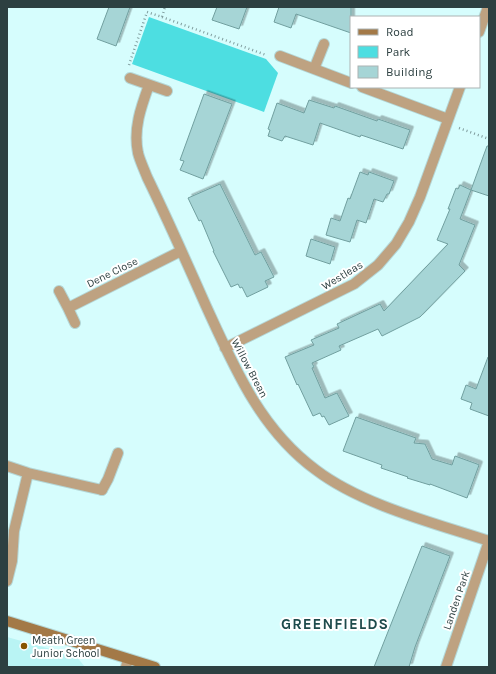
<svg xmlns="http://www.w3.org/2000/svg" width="496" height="674" viewBox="0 0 496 674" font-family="Karla,sans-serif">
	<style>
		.built { fill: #b9f4f4 }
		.green { fill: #4ddee1 }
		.building { fill: #a6d5d6; stroke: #719f9f; filter: url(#shadow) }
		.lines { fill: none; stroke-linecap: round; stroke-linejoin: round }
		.lane-casing { stroke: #b4d7d7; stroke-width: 12 }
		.street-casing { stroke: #b4d7d7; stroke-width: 12 }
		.secondary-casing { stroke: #b4d7d7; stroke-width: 12 }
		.path { stroke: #809d9e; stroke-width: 2.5; stroke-dasharray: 1 3; stroke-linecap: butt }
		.lane { stroke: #bea281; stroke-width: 10 }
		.street { stroke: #bea281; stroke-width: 10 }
		.secondary { stroke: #a37947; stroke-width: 10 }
		.poi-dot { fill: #850; stroke: #fff; stroke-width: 1.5 }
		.labels { text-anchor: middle; stroke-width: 4; stroke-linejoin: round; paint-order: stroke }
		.street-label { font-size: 11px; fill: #2d4041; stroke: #fff }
		.poi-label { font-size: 11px; fill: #2d4041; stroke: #fff; text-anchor: start }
		.district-label { font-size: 15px; font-weight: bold; letter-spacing: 1px; fill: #1e4b4c; stroke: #fff }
	</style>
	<defs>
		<filter id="shadow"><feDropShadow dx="3.5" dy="-3.5" stdDeviation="0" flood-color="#0004"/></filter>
	</defs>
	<rect width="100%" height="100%" fill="#d6fdfd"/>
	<!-- built -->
	<path class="built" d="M 7,637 L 76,656 L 85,667 L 7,667 Z"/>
	<!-- green -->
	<path class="green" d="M 149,17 L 266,59 L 278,73 L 264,112 L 132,64 Z"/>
	<!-- building -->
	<path class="building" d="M 109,7 L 130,7 L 116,46 L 97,39 Z
		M 217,7 L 247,7 L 239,29 L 212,20 Z
		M 279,7 L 351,7 L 351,33 L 296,14 L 291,28 L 274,22 Z
		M 204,94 L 232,104 L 203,179 L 180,170 L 184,161 L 180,160 Z
		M 309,100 L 334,108 L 335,106 L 377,121 L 378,119 L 410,130 L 403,149 L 361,135 L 360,137 L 320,123 L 313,145 L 285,136 L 282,141 L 268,136 L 270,130 L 268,129 L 277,103 L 304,113 Z
		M 487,146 L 489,146 L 489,196 L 471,190 Z
		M 360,172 L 368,175 L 369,172 L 394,181 L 389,194 L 387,194 L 383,202 L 374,199 L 366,223 L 357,220 L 350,242 L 326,235 L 331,218 L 340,221 L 348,198 L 350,199 Z
		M 220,184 L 255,255 L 261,252 L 274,277 L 265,281 L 268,287 L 247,297 L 242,287 L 240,288 L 238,284 L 231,287 L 213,251 L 214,251 L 201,220 L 199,221 L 188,198 Z
		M 460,185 L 471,190 L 460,219 L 475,225 L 459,265 L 465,271 L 420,317 L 382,336 L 378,329 L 339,346 L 341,350 L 312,363 L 314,367 L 312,368 L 325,398 L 337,393 L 349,416 L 329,425 L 324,416 L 322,417 L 320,413 L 313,416 L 298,384 L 297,385 L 285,357 L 314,345 L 311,340 L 339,328 L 337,324 L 380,304 L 384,311 L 448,244 L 437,240 L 450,209 L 448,209 L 456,188 L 458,189 Z
		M 311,239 L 335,247 L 330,264 L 306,256 Z
		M 488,357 L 489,357 L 489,416 L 470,409 L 472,403 L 461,399 L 466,385 L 476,389 Z
		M 356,417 L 416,438 L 414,443 L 425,444 L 432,459 L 452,465 L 455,456 L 477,464 L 479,465 L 467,498 L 430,484 L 430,485 L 407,478 L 408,477 L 381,468 L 382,465 L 343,451 Z
		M 422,546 L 450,556 L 415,647 L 409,667 L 374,667 Z"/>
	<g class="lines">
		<defs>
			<path id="lane" d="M 102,490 L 108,479 L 118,453"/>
			<path id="street" d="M 479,32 L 488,7
				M 280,56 L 351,83
				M 314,69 L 324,44
				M 130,78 L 167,91
				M 149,85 C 141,107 133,129 138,153 C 140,161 144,169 147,177 C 168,220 187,263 206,306 C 234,367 260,429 316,470 C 362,505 434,523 489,541
				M 362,87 L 448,119
				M 59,291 L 68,308
				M 75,323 L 68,308 L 181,251
				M 225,348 L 354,284 L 378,265 L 396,244 L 409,222 L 420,197 L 460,87
				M 7,466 L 28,473 L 102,490
				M 7,581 L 12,561 L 14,531 L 28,473
				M 126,667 L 128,659
				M 446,667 L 489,541"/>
			<path id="secondary" d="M 7,621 L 155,667"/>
		</defs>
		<!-- lane casing -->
		<use href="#lane" class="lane-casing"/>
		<!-- street casing -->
		<use href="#street" class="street-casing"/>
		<!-- secondary casing -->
		<use href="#secondary" class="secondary-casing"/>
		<!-- path -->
		<path class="path" d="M 162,17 L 266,55
			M 129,65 L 147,12 L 162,17 L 165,7
			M 459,128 L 489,139"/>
		<!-- lane -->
		<use href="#lane" class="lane"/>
		<!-- street -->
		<use href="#street" class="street"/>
		<!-- secondary -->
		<use href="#secondary" class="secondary"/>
	</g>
	<!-- markers -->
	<circle class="poi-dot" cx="24" cy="646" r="4"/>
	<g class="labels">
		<!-- street labels -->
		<g class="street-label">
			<text transform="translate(112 272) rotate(-26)" y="4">Dene Close</text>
			<text transform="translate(342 275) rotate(-31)" y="4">Westleas</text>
			<text transform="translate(250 368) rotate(62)" y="4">Willow Brean</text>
			<text transform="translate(456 600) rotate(-71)" y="4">Landen Park</text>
		</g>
		<!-- poi labels -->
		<g class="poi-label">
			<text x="32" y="644">Meath Green<tspan x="32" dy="13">Junior School</tspan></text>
		</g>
		<!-- district labels -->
		<g class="district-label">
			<text x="335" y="629">GREENFIELDS</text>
		</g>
	</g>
	<!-- border -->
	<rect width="496" height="674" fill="none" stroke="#2d4041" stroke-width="16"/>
	<!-- legend -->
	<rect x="350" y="16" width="130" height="72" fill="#ffffff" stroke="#abb3b3"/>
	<rect x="358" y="29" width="20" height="6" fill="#a37947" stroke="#abb3b3"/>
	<text x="386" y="36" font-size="12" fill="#2d4041">Road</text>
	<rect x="358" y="46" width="20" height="12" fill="#4ddee1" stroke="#abb3b3"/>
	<text x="386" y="56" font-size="12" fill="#2d4041">Park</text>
	<rect x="358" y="66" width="20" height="12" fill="#a6d5d6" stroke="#abb3b3"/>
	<text x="386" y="76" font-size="12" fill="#2d4041">Building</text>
</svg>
